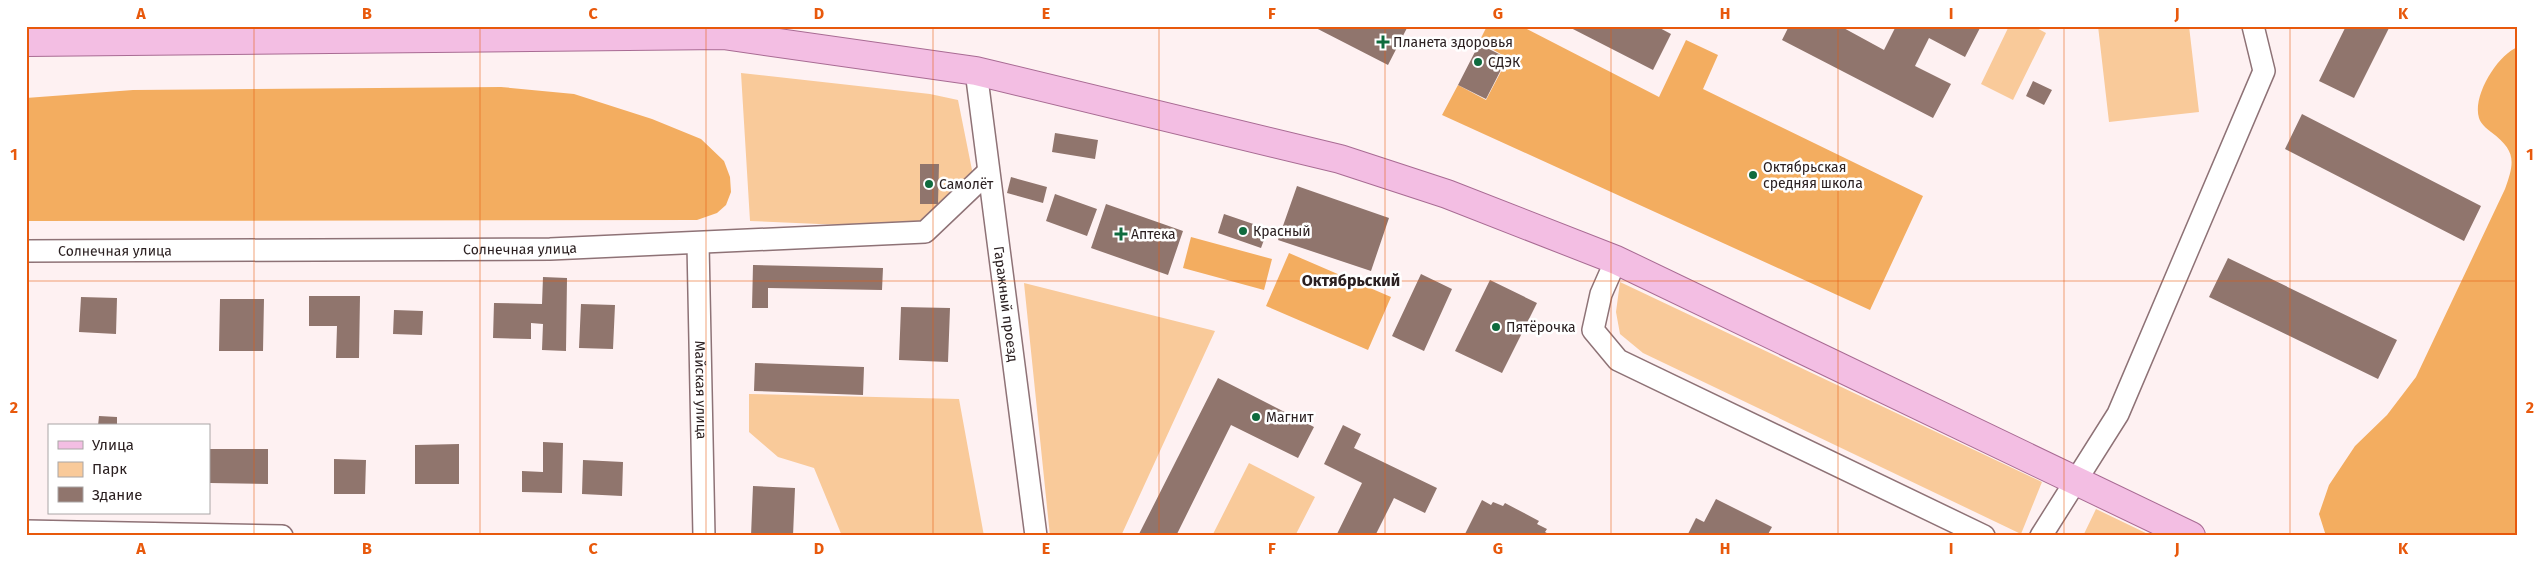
<svg xmlns="http://www.w3.org/2000/svg" width="2544" height="562" viewBox="0 0 2544 562" font-family="'Fira Sans',sans-serif">
	<style>
		.green { fill: #f9ca9a }
		.forest { fill: #f3ad60 }
		.building { fill: #90756d }
		.lines { fill: none; stroke-linecap: round; stroke-linejoin: round }
		.minor-casing { stroke: #8e7276; stroke-width: 24 }
		.primary-casing { stroke: #a86b93; stroke-width: 30 }
		.minor { stroke: #fff; stroke-width: 21 }
		.primary { stroke: #f3bee3; stroke-width: 28 }
		.grid { fill: none; stroke: #e8590c; stroke-width: 1; stroke-opacity: 0.55 }
		.poi-dot { fill: #0f6b3e; stroke: #fff; stroke-width: 2 }
		.labels { text-anchor: middle; stroke-width: 5; stroke-linejoin: round; paint-order: stroke }
		.poi-label { font-size: 14px; fill: #2b2021; stroke: #fff; text-anchor: start }
		.street-label { font-size: 14px; fill: #2b2021; stroke: #fff }
		.quarter-label { font-size: 16px; font-weight: bold; fill: #2b2021; stroke: #fff }
		.neatline { fill: none; stroke: #e8590c; stroke-width: 2 }
		.grid-label { font-size: 16px; text-anchor: middle; font-weight: bold; fill: #e8590c }
	</style>
	<rect width="100%" height="100%" fill="#fef1f2"/>
	<!-- green -->
	<path class="green" d="M 2009,26 L 2033,26 L 2046,33 L 2013,100 L 1981,84 Z
		M 2098,26 L 2189,26 L 2199,112 L 2109,122 Z
		M 741,73 L 930,94 L 958,100 L 974,180 L 910,228 L 750,221 Z
		M 1620,282 L 2042,482 L 2021,534 L 1643,353 L 1620,334 L 1616,312 Z
		M 1024,283 L 1215,331 L 1121,536 L 1050,536 Z
		M 749,394 L 959,399 L 984,536 L 842,536 L 814,468 L 778,457 L 749,432 Z
		M 1249,463 L 1315,497 L 1295,536 L 1212,536 Z
		M 2096,509 L 2152,536 L 2083,536 Z"/>
	<!-- forest -->
	<path class="forest" d="M 1487,26 L 1521,26 L 1659,97 L 1686,40 L 1718,55 L 1703,89 L 1923,196 L 1870,310 L 1442,115 L 1458,85 L 1486,100 L 1508,58 L 1479,42 Z
		M 2518,47 L 2518,536 L 2326,536 L 2319,514 L 2329,485 L 2355,446 L 2387,415 L 2416,377 L 2505,189 C 2515,161 2516,151 2491,132 C 2486,128 2481,124 2479,118 C 2472,96 2498,54 2518,47 Z
		M 501,87 L 574,94 L 652,119 L 701,139 L 724,161 L 730,177 L 731,192 L 726,205 L 717,213 L 697,220 L 26,221 L 26,98 L 133,90 Z
		M 1191,237 L 1272,259 L 1264,290 L 1183,268 Z
		M 1289,253 L 1391,297 L 1368,350 L 1266,306 Z"/>
	<!-- building -->
	<path class="building" d="M 1312,26 L 1408,26 L 1388,65 Z
		M 1567,26 L 1656,26 L 1671,34 L 1653,70 Z
		M 1789,26 L 1840,26 L 1884,50 L 1896,26 L 1981,26 L 1965,57 L 1929,38 L 1915,66 L 1951,84 L 1933,118 L 1782,40 Z
		M 2346,26 L 2390,26 L 2354,98 L 2319,81 Z
		M 1479,44 L 1507,58 L 1486,99 L 1458,85 Z
		M 2033,81 L 2052,90 L 2044,105 L 2026,96 Z
		M 2302,114 L 2481,206 L 2464,241 L 2285,149 Z
		M 1055,133 L 1098,140 L 1095,159 L 1052,152 Z
		M 920,164 L 939,164 L 938,204 L 920,204 Z
		M 1011,177 L 1047,187 L 1043,203 L 1007,193 Z
		M 1297,186 L 1389,218 L 1371,271 L 1278,240 Z
		M 1055,194 L 1097,209 L 1087,236 L 1046,221 Z
		M 1106,204 L 1183,231 L 1168,275 L 1091,248 Z
		M 1224,214 L 1268,229 L 1261,248 L 1218,233 Z
		M 2228,258 L 2397,340 L 2378,379 L 2209,297 Z
		M 753,265 L 883,268 L 882,290 L 768,288 L 768,308 L 752,308 Z
		M 1421,274 L 1452,289 L 1424,351 L 1392,336 Z
		M 543,277 L 567,278 L 566,351 L 542,350 L 543,324 L 531,323 L 531,339 L 493,338 L 494,303 L 542,304 Z
		M 1490,280 L 1537,303 L 1502,373 L 1455,351 Z
		M 309,296 L 360,296 L 359,358 L 336,358 L 337,326 L 309,326 Z
		M 81,297 L 117,298 L 116,334 L 79,332 Z
		M 220,299 L 264,299 L 263,351 L 219,351 Z
		M 581,304 L 615,305 L 613,349 L 579,348 Z
		M 901,307 L 950,308 L 948,362 L 899,360 Z
		M 394,310 L 423,311 L 422,335 L 393,334 Z
		M 755,363 L 864,367 L 863,395 L 754,391 Z
		M 1218,378 L 1314,427 L 1298,458 L 1231,425 L 1176,536 L 1138,536 Z
		M 99,416 L 117,417 L 117,426 L 98,426 Z
		M 1343,425 L 1361,434 L 1354,448 L 1437,488 L 1425,513 L 1394,498 L 1375,536 L 1336,536 L 1362,483 L 1324,464 Z
		M 543,442 L 563,443 L 562,493 L 522,492 L 522,471 L 543,472 Z
		M 459,444 L 459,484 L 415,484 L 415,445 Z
		M 210,449 L 268,449 L 268,484 L 210,483 Z
		M 334,459 L 366,460 L 365,494 L 334,494 Z
		M 583,460 L 623,462 L 622,496 L 582,494 Z
		M 753,486 L 795,488 L 793,536 L 751,536 Z
		M 1716,499 L 1772,527 L 1767,536 L 1687,536 L 1696,518 L 1704,522 Z
		M 1482,500 L 1491,505 L 1493,502 L 1503,506 L 1505,503 L 1539,521 L 1537,524 L 1547,529 L 1545,532 L 1552,536 L 1469,536 L 1465,534 Z"/>
	<g class="lines">
		<defs>
			<g id="minor">
				<path id="s1" d="M 976,71 L 1036,536"/>
				<path id="s2" d="M 698,244 L 704,536"/>
				<path id="s3" d="M 26,251 L 550,249 L 925,232 L 988,172"/>
				<path d="M 1616,260 L 1601,294 L 1593,330 L 1618,360 L 1984,536"/>
				<path d="M 26,531 L 282,536"/>
				<path d="M 2041,536 L 2118,414 L 2264,71 L 2253,26"/>
			</g>
			<path id="primary" d="M 26,42 L 723,35 L 976,71 L 1340,159 L 1447,194 L 1616,260 L 2191,536"/>
		</defs>
		<!-- minor casing -->
		<use href="#minor" class="minor-casing"/>
		<!-- primary casing -->
		<use href="#primary" class="primary-casing"/>
		<!-- minor -->
		<use href="#minor" class="minor"/>
		<!-- primary -->
		<use href="#primary" class="primary"/>
	</g>
	<!-- grid -->
	<path class="grid" d="M 254,26 L 254,536M 480,26 L 480,536M 706,26 L 706,536M 933,26 L 933,536M 1159,26 L 1159,536M 1385,26 L 1385,536M 1611,26 L 1611,536M 1838,26 L 1838,536M 2064,26 L 2064,536M 2290,26 L 2290,536M 26,281 L 2518,281"/>
	<!-- markers -->
	<g class="poi-dot">
		<path d="M1380.5 34.5h5v5h5v5h-5v5h-5v-5h-5v-5h5z"/>
		<circle cx="1478" cy="62" r="5"/>
		<circle cx="1753" cy="175" r="5"/>
		<circle cx="929" cy="184" r="5"/>
		<circle cx="1243" cy="231" r="5"/>
		<path d="M1118.5 226.5h5v5h5v5h-5v5h-5v-5h-5v-5h5z"/>
		<circle cx="1496" cy="327" r="5"/>
		<circle cx="1256" cy="417" r="5"/>
	</g>
	<g class="labels">
		<!-- poi labels -->
		<g class="poi-label">
			<text x="1393" y="47">Планета здоровья</text>
			<text x="1488" y="67">СДЭК</text>
			<text x="1763" y="172">Октябрьская<tspan x="1763" dy="16">средняя школа</tspan></text>
			<text x="939" y="189">Самолёт</text>
			<text x="1253" y="236">Красный</text>
			<text x="1131" y="239">Аптека</text>
			<text x="1506" y="332">Пятёрочка</text>
			<text x="1266" y="422">Магнит</text>
		</g>
		<!-- street labels -->
		<g class="street-label">
			<text dy="5" stroke="none"><textPath href="#s3" startOffset="494">Солнечная улица</textPath></text>
			<text dy="5" stroke="none"><textPath href="#s3" startOffset="89">Солнечная улица</textPath></text>
			<text dy="5" stroke="none"><textPath href="#s1" startOffset="235">Гаражный проезд</textPath></text>
			<text dy="5" stroke="none"><textPath href="#s2" startOffset="146">Майская улица</textPath></text>
		</g>
		<!-- quarter labels -->
		<g class="quarter-label">
			<text x="1351" y="286">Октябрьский</text>
		</g>
	</g>
	<!-- border -->
	<rect width="2544" height="562" fill="none" stroke="#ffffff" stroke-width="55"/>
	<!-- legend -->
	<rect x="48" y="424" width="162" height="90" fill="#ffffff" stroke="#aaa6a6"/>
	<rect x="58" y="441" width="25" height="8" fill="#f3bee3" stroke="#aaa6a6"/>
	<text x="92" y="450" font-size="15" fill="#2b2021">Улица</text>
	<rect x="58" y="462" width="25" height="15" fill="#f9ca9a" stroke="#aaa6a6"/>
	<text x="92" y="474" font-size="15" fill="#2b2021">Парк</text>
	<rect x="58" y="487" width="25" height="15" fill="#90756d" stroke="#aaa6a6"/>
	<text x="92" y="500" font-size="15" fill="#2b2021">Здание</text>
	<rect x="28" y="28" width="2488" height="506" class="neatline"/>
	<g class="grid-label">
		<text x="141" y="19">A</text>
		<text x="367" y="19">B</text>
		<text x="593" y="19">C</text>
		<text x="819" y="19">D</text>
		<text x="1046" y="19">E</text>
		<text x="1272" y="19">F</text>
		<text x="1498" y="19">G</text>
		<text x="1725" y="19">H</text>
		<text x="1951" y="19">I</text>
		<text x="2177" y="19">J</text>
		<text x="2403" y="19">K</text>
		<text x="14" y="160">1</text>
		<text x="2530" y="160">1</text>
		<text x="14" y="413">2</text>
		<text x="2530" y="413">2</text>
		<text x="141" y="554">A</text>
		<text x="367" y="554">B</text>
		<text x="593" y="554">C</text>
		<text x="819" y="554">D</text>
		<text x="1046" y="554">E</text>
		<text x="1272" y="554">F</text>
		<text x="1498" y="554">G</text>
		<text x="1725" y="554">H</text>
		<text x="1951" y="554">I</text>
		<text x="2177" y="554">J</text>
		<text x="2403" y="554">K</text>
	</g>
</svg>
